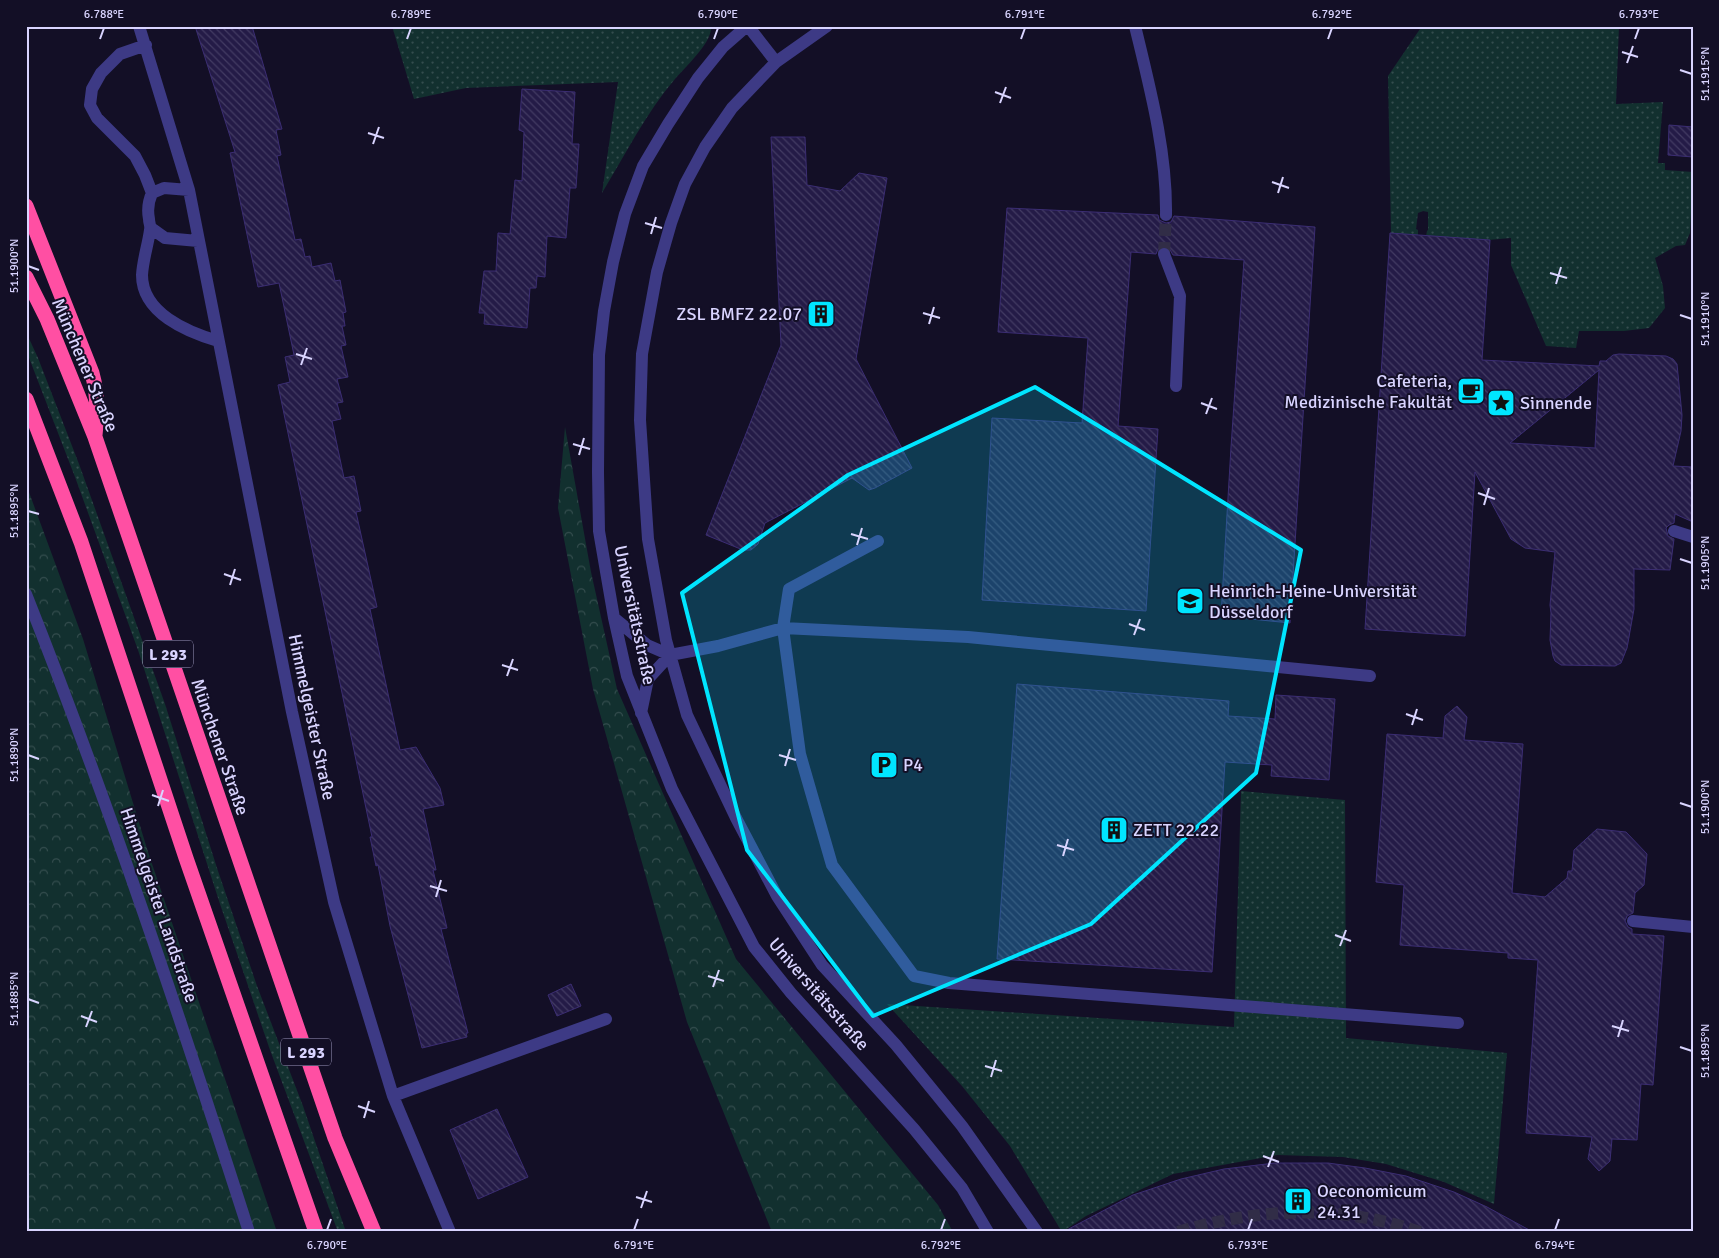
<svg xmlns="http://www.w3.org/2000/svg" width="1719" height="1258" viewBox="0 0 1719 1258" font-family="Signika,sans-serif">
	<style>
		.green { fill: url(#green-dots) }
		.forest { fill: url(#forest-crowns) }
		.building { fill: url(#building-back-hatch); stroke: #3b2d73; fill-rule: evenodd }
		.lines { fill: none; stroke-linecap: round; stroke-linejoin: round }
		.minor-tunnel { stroke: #312d47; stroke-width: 12; stroke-dasharray: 12 6; stroke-linecap: butt }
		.minor { stroke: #3d3a85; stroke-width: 12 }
		.highway { stroke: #ff4fa3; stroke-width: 15 }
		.marked { fill: #00e5ff; fill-opacity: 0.2; stroke: #00e5ff; stroke-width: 4; stroke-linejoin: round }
		.ticks { fill: none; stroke: #d9d4ff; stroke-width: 2 }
		.labels { text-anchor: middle; stroke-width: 4; stroke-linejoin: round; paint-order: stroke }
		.shield { fill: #130f26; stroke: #9e99be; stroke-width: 1 }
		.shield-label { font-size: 16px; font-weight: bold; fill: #d9d4ff }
		.poi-label { font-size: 18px; fill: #d9d4ff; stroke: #130f26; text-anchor: start }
		.street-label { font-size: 18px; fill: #d9d4ff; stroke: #130f26 }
		.neatline { fill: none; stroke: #d9d4ff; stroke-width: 2 }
		.ticks-label { font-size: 12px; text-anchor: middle; fill: #d9d4ff }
	</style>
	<defs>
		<pattern id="green-dots" width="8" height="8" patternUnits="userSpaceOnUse" patternTransform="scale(1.25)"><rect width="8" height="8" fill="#12302f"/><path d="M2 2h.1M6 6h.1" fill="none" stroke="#344d4e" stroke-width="1.8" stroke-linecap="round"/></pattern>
		<pattern id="forest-crowns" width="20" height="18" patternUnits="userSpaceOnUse" patternTransform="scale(1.25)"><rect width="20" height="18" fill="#12302f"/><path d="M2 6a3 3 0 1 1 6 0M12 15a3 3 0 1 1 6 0" fill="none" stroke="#344d4e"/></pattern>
		<pattern id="building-back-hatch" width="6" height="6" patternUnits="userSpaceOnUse" patternTransform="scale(1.25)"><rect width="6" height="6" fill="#241b47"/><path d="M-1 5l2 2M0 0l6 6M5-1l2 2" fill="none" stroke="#433b63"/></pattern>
	</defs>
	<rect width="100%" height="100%" fill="#130f26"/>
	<!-- green -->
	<path class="green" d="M 392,26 L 711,26 C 713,42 685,67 675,79 C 646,113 625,155 602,193 L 618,82 L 466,88 L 414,99 Z
		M 1422,26 L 1619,26 L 1616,104 L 1663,102 L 1658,163 L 1665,163 L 1665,170 L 1693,172 L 1690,233 L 1685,245 L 1676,246 L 1655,258 L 1663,286 L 1665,308 L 1649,328 L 1624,331 L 1579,331 L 1576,348 L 1546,346 L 1511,265 L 1511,238 L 1488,240 L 1426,236 L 1427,231 L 1428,230 L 1428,212 L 1423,211 L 1418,213 L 1416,229 L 1418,230 L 1418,235 L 1391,233 L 1388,76 Z
		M 26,332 L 38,358 L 79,464 L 165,704 L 217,868 L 257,986 L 303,1106 L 346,1232 L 338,1232 L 270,1050 L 220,904 L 138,650 L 75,477 L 26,350 Z
		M 1241,791 L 1345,800 L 1346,1038 L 1507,1053 L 1494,1204 L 1444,1182 L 1386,1164 L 1343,1157 L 1277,1155 L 1173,1174 L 1086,1216 L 1062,1232 L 1010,1146 L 962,1086 L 887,1004 L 1234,1027 Z"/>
	<!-- forest -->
	<path class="forest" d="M 565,427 L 591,572 L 617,689 L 736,959 L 938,1205 L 953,1232 L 772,1232 L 687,1022 L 593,689 L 558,508 Z
		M 26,484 L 83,639 L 148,852 L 277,1232 L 26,1232 Z"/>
	<!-- building -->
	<path class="building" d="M 195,26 L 252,26 L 282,129 L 276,130 L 281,155 L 277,156 L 295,240 L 301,239 L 305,257 L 310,256 L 312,267 L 331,263 L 335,281 L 340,280 L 346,312 L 343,313 L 345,326 L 342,326 L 346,345 L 341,346 L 348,377 L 337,379 L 343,402 L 337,403 L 341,419 L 332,421 L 344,478 L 354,476 L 361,511 L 356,512 L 377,607 L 370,609 L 400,750 L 416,747 L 440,788 L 444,805 L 423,809 L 436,870 L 433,870 L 447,928 L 441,929 L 468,1033 L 466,1033 L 467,1037 L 422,1048 L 390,926 L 378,865 L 376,866 L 370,837 L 372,837 L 278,385 L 290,382 L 285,357 L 294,355 L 279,283 L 258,287 L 230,153 L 235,152 Z
		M 522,89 L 575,92 L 572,144 L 579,144 L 576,188 L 570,188 L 566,238 L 547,236 L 545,277 L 537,276 L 536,288 L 530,288 L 527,328 L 484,324 L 485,313 L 479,313 L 484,271 L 496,271 L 498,233 L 510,234 L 515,180 L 522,181 L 524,132 L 519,130 Z
		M 1669,125 L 1693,127 L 1693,157 L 1668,155 Z
		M 771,137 L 805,137 L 807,185 L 840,191 L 859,173 L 887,178 L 856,359 L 912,468 L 875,488 L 869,490 L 852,478 L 765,523 L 758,544 L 751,550 L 743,550 L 706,535 L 781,345 Z
		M 1007,208 L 1158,215 L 1159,220 L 1166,223 L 1171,222 L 1174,216 L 1315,227 L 1290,623 L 1221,616 L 1231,447 L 1244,260 L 1173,255 L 1169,248 L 1165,246 L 1158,249 L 1156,254 L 1131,252 L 1118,426 L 1158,429 L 1146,611 L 982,600 L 992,418 L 1082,423 L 1088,338 L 998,332 Z
		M 1390,233 L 1490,240 L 1482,360 L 1599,366 L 1600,361 L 1606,361 L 1613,355 L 1619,354 L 1666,356 L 1673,359 L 1677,364 L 1682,415 L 1681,431 L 1673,466 L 1693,467 L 1693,522 L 1675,514 L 1674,523 L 1669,525 L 1666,528 L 1668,536 L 1674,539 L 1670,570 L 1634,569 L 1634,609 L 1627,648 L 1621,663 L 1615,666 L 1561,665 L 1555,661 L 1553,656 L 1550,640 L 1551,613 L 1550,605 L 1555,552 L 1525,548 L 1511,539 L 1475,472 L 1465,636 L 1365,629 ZM 1599,370 L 1595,448 L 1510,443 Z
		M 1017,684 L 1229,701 L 1228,716 L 1275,719 L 1276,695 L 1335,699 L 1329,780 L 1271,776 L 1272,765 L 1225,762 L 1212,972 L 997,959 Z
		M 1457,706 L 1467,717 L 1464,740 L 1523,744 L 1512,893 L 1545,897 L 1567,878 L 1568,871 L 1572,871 L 1574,850 L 1597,829 L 1626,832 L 1647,854 L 1644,885 L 1635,893 L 1633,913 L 1627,916 L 1625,921 L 1628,927 L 1632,929 L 1632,934 L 1664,936 L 1653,1085 L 1641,1084 L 1637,1140 L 1612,1139 L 1610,1161 L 1599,1171 L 1588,1159 L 1592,1137 L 1526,1133 L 1538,960 L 1508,958 L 1508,953 L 1400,945 L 1404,885 L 1376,882 L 1387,734 L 1443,738 L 1445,716 Z
		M 571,984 L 581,1006 L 557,1016 L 548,995 Z
		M 497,1109 L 528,1177 L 478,1199 L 450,1130 Z
		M 1275,1163 L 1328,1163 L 1365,1168 L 1406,1176 L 1454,1192 L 1487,1207 L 1533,1232 L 1063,1232 L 1133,1195 L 1181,1179 L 1224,1169 Z"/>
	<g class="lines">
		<!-- minor-tunnel -->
		<path class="minor-tunnel" d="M 1164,254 L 1166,215
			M 1178,1232 C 1257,1208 1341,1204 1420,1232"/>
		<!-- minor -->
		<path class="minor" d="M 139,26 L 189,190 L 292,712 L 334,902 L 393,1096 L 450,1232
			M 747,26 L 723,47 L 698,78 L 668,124 L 643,166 L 625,214 L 613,262 L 604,311 L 599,355 L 598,472 L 599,531 L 614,618 L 627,676 L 672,789 L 754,947 L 791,993 L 914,1129 L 962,1188 L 988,1232
			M 748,26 L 776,62
			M 827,26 L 776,62 L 732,108 L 705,147 L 685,184 L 671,223 L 657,272 L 642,354 L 640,420 L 648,539 L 666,640 L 687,715 L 736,818 L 777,896 L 822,965 L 896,1045 L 962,1126 L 1037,1232
			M 1135,26 C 1150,88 1167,152 1166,215
			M 146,45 L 120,54 L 101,73 L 92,89 L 90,105 L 97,118 L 135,156 L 145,175 L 152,193 C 148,202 147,209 149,219 C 149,223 151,226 150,230 C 148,245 143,259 142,275 C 142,313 187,332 218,341
			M 152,193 L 164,188 L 189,190
			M 151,228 L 165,238 L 198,241
			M 1164,254 L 1180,296 L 1176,386
			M 1674,531 L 1693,537
			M 878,541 L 789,589 L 783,628 L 800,754 L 832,865 L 914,976 L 949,983 L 1458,1023
			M 26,594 C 109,803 180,1017 249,1232
			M 614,618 L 647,645 L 670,655 L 718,646 L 783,628 L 968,637 L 1370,676
			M 641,713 L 648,679 L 670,655
			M 1633,921 L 1693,927
			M 393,1096 L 606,1019"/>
		<!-- highway -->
		<path class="highway" d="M 26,206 L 92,373 C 98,394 98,413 95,435
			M 26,277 L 47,319 L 95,437 L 335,1138 L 374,1232
			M 26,399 L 81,542 L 186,858 L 316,1232"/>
	</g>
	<!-- marked area -->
	<path class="marked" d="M 1035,387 L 1301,550 L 1256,773 L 1091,924 L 873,1016 L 747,850 L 682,593 L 848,475 Z"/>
	<!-- ticks -->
	<path class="ticks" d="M 100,39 L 104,28M 407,39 L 411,28M 714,39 L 718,28M 1021,39 L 1025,28M 1328,39 L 1332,28M 1635,39 L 1639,28M 1622,52 L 1638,57M 1627,63 L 1633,46M 1680,70 L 1692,74M 995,92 L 1011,98M 1000,103 L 1006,87M 368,133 L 384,138M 373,144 L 379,127M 1272,182 L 1289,188M 1278,193 L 1283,177M 645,223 L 662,228M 651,234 L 656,217M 28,266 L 39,270M 1550,273 L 1567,278M 1556,284 L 1561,267M 923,313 L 940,318M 1680,315 L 1692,319M 929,324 L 934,307M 296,354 L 312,359M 301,365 L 307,348M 1201,403 L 1217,409M 1206,414 L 1212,398M 573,444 L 590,449M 579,455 L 584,438M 1478,493 L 1495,499M 1484,505 L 1489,488M 28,511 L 39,514M 851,534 L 868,539M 857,545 L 862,528M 1680,559 L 1692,563M 224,574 L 241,580M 230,585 L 235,569M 1129,624 L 1145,630M 1134,635 L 1140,619M 502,665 L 518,670M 507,676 L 513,659M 1406,714 L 1423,720M 1412,725 L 1417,709M 28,755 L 39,759M 779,755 L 796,760M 785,766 L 790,749M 152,795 L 169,801M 1680,803 L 1692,807M 158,806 L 163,790M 1057,845 L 1074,850M 1063,856 L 1068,839M 430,886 L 447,891M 436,897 L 441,880M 1335,935 L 1351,941M 1340,946 L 1346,930M 708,976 L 724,981M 713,987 L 719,970M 28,999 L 39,1003M 81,1016 L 97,1022M 1612,1026 L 1629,1031M 86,1027 L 92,1011M 1618,1037 L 1623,1020M 1680,1047 L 1692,1051M 985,1066 L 1002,1071M 991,1077 L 996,1060M 358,1106 L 375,1112M 364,1118 L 369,1101M 1263,1156 L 1279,1162M 1268,1167 L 1274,1151M 636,1197 L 652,1202M 641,1208 L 647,1191M 327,1230 L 331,1219M 634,1230 L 638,1219M 941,1230 L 945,1219M 1248,1230 L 1252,1219M 1555,1230 L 1559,1219"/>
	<!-- icons -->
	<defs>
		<symbol id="building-square" viewBox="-11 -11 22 22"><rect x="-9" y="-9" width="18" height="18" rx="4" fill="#00e5ff" stroke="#130f26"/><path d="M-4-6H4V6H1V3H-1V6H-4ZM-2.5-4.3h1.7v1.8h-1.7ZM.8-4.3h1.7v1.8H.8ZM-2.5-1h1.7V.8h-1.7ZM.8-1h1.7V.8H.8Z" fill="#111"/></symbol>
		<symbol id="cafe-square" viewBox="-11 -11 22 22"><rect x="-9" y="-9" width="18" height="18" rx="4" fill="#00e5ff" stroke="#130f26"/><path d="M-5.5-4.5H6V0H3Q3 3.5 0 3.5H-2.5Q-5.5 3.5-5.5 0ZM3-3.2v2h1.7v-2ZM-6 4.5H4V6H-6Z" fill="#111"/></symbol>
		<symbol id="sight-square" viewBox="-11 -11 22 22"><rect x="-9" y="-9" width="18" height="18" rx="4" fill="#00e5ff" stroke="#130f26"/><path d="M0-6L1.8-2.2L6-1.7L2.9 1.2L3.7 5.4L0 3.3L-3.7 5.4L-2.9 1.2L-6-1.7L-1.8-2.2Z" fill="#111"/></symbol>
		<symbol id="university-square" viewBox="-11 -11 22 22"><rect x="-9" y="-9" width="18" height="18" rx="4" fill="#00e5ff" stroke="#130f26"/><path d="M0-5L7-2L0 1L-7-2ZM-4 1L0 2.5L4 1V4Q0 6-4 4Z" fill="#111"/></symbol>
		<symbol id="parking-square" viewBox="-11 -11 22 22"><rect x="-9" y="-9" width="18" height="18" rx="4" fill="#00e5ff" stroke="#130f26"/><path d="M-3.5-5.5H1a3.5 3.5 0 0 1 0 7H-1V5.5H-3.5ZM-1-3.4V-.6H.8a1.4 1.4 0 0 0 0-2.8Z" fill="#111"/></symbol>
	</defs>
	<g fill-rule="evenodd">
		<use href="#building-square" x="805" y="298" width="32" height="32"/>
		<use href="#cafe-square" x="1455" y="375" width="32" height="32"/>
		<use href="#sight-square" x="1485" y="387" width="32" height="32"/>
		<use href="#university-square" x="1174" y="585" width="32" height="32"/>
		<use href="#parking-square" x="868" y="749" width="32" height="32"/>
		<use href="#building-square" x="1098" y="814" width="32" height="32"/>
		<use href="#building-square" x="1282" y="1185" width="32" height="32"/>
	</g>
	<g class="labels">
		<!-- shield labels -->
		<g class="shield">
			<rect x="143" y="640.5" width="50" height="27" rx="4"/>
			<rect x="281" y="1038.5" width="50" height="27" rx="4"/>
		</g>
		<g class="shield-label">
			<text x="168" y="660">L 293</text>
			<text x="306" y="1058">L 293</text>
		</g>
		<!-- poi labels -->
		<g class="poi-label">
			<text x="802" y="320" text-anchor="end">ZSL BMFZ 22.07</text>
			<text x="1452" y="387" text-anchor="end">Cafeteria,<tspan x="1452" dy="21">Medizinische Fakultät</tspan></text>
			<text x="1520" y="409">Sinnende</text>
			<text x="1209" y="597">Heinrich-Heine-Universität<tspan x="1209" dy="21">Düsseldorf</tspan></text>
			<text x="903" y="771">P4</text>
			<text x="1133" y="836">ZETT 22.22</text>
			<text x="1317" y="1197">Oeconomicum<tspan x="1317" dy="21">24.31</tspan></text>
		</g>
		<!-- street labels -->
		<g class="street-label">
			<text transform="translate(85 365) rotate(67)" y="6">Münchener Straße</text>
			<text transform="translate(635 615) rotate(78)" y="6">Universitätsstraße</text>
			<text transform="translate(312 717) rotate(78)" y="6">Himmelgeister Straße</text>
			<text transform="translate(220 747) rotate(71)" y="6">Münchener Straße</text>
			<text transform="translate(159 905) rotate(71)" y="6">Himmelgeister Landstraße</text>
			<text transform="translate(819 994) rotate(49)" y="6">Universitätsstraße</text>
		</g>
	</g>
	<!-- border -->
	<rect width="1719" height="1258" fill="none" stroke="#130f26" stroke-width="55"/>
	<rect x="28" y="28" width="1664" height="1202" class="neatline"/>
	<g class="ticks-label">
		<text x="104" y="18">6.788°E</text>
		<text x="411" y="18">6.789°E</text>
		<text x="718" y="18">6.790°E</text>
		<text x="1025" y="18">6.791°E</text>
		<text x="1332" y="18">6.792°E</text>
		<text x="1639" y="18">6.793°E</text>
		<text transform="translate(1705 74) rotate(-90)" y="4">51.1915°N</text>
		<text transform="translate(14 266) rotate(-90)" y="4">51.1900°N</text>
		<text transform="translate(1705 319) rotate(-90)" y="4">51.1910°N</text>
		<text transform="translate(14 511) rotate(-90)" y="4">51.1895°N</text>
		<text transform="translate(1705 563) rotate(-90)" y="4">51.1905°N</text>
		<text transform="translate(14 755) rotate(-90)" y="4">51.1890°N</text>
		<text transform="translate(1705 807) rotate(-90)" y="4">51.1900°N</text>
		<text transform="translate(14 999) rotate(-90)" y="4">51.1885°N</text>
		<text transform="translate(1705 1051) rotate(-90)" y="4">51.1895°N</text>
		<text x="327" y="1249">6.790°E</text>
		<text x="634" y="1249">6.791°E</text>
		<text x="941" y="1249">6.792°E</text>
		<text x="1248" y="1249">6.793°E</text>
		<text x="1555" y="1249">6.794°E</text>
	</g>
</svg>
